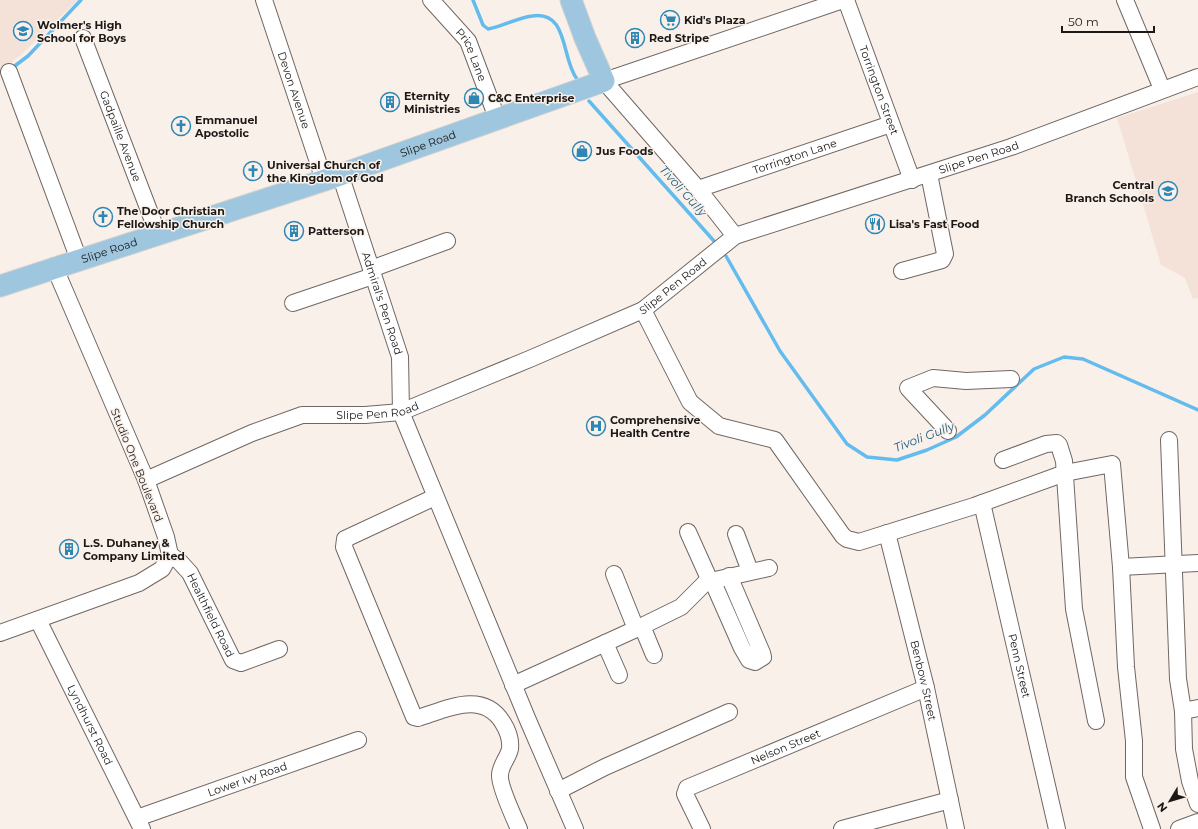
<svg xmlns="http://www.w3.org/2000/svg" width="1198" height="829" viewBox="0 0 1198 829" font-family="Montserrat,sans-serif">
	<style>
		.built { fill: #f4e2d9 }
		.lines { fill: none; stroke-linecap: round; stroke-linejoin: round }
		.stream { stroke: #64bbed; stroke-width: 3.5 }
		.minor-casing { stroke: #706763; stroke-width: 18 }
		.major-casing { stroke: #d1d1d0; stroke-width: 23 }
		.minor { stroke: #fff; stroke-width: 16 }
		.major { stroke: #9ec7df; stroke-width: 21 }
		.labels { text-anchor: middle; stroke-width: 3; stroke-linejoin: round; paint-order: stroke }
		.poi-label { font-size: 11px; font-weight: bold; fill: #1b1816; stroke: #faf0ea; text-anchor: start }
		.street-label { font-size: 11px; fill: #1b1816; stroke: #faf0ea }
		.water-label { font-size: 12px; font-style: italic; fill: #1a5c7e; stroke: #faf0ea }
	</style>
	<rect width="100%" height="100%" fill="#faf0ea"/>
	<!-- built -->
	<path class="built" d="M 0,0 L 78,0 L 21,55 L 0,71 Z
		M 1198,92 L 1198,298 L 1193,299 L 1185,278 L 1161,265 L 1117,118 Z"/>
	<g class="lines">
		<!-- stream -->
		<path class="stream" d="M 473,0 L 483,25 L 488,29 C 503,26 517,18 532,16 C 569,10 561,59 577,79
			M 12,68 L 28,56 L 81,0
			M 589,101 L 714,241
			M 726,256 L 780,351 L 847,444 L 867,457 L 897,460 L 927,450 L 956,437 L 985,415 L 1034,369 L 1064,357 L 1083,359 L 1198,410"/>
		<defs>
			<g id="minor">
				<path id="s1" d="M 264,0 L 324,180"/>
				<path id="s2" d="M 431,0 L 468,41 L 497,118"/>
				<path id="s3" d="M 846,0 L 912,180"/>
				<path d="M 1125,0 L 1162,89"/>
				<path id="s4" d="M 83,38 L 158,234"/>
				<path d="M 9,72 L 79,260"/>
				<path id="s5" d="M 340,174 L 400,357 L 401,412 L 527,718 L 575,829"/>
				<path id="s6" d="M 698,189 L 891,124"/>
				<path d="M 735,236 L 698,189 L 604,81 L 843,0"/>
				<path d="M 371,269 L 447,241"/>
				<path d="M 902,271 L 942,260 L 945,254 L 929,174"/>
				<path d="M 293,303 L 373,276"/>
				<path d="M 643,310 L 690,402 L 719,426 L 775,440 L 843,536 L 847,539 L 859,542 L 974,506 L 1065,473 L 1112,464 L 1121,567 L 1126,667 L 1134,741 L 1134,777 L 1152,829"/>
				<path d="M 948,431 L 908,388 L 933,378 L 966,381 L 1011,379"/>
				<path d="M 1169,440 L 1178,679 L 1183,711 L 1184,749 L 1190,781 L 1198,804"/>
				<path d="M 1003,460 L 1046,444 L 1057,443 L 1059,445 L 1064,461 L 1074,609 L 1096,721"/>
				<path id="s7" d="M 146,480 L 252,433 L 302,415 L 365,415 L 401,412 L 532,358 L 643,310 L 735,236 L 1011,147 L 1198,77"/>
				<path d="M 435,497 L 345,539 L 344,547 L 414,717 L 418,718 C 447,709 483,690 503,723 C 508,731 511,740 510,749 C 508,758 500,766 500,775 C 499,785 514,818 519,829"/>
				<path id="s8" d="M 982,503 L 1057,829"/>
				<path d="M 688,532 L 710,581"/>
				<path id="s9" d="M 887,533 L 926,688 L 956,829"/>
				<path d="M 736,534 L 750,571"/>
				<path id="s10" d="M 170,555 L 179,561 L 190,573 L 233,660 L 241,663 L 279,649"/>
				<path d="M 1121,567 L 1198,563"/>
				<path d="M 614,574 L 636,629"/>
				<path d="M 712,580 L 742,648 L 749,660 L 755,662 L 763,657 L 762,653 L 729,576"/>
				<path id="s11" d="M 38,620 L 142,829"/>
				<path d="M 642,626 L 654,655"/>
				<path d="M 0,633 L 139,583 L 162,569 L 170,555 L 166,537 L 146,480 L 54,266"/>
				<path d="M 605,643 L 619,675"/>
				<path d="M 513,685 L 636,629 L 681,607 L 706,582 L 769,568"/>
				<path d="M 1183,711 L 1198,708"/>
				<path d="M 558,791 L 605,767 L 729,712"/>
				<path id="s12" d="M 137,818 L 358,740"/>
				<path id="s13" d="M 702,829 L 685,794 L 687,788 L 926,688"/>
				<path d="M 842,829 L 950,800"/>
				<path d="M 1179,829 L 1198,822"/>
			</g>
			<g id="major">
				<path id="s14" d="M 0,286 L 334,177 L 604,81 L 585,38 L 571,0"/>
			</g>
		</defs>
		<!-- minor casing -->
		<use href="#minor" class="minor-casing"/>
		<!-- major casing -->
		<use href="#major" class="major-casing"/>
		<!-- minor -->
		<use href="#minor" class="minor"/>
		<!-- major -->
		<use href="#major" class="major"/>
	</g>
	<!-- icons -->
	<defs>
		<symbol id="supermarket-ring" viewBox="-11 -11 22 22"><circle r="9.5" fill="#faf0ea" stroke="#2d86b4" stroke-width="1.5"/><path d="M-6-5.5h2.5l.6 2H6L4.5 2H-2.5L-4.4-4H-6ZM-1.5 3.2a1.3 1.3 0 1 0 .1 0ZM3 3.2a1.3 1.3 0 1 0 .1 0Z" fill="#2d86b4"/></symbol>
		<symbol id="school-ring" viewBox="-11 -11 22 22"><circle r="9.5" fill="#faf0ea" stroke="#2d86b4" stroke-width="1.5"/><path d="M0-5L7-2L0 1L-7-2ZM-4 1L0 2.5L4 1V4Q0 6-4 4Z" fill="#2d86b4"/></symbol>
		<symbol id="building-ring" viewBox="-11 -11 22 22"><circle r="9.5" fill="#faf0ea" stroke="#2d86b4" stroke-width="1.5"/><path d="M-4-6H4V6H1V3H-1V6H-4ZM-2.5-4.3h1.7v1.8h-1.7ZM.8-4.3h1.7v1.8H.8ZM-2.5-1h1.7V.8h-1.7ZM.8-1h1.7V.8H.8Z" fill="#2d86b4"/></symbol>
		<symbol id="shop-ring" viewBox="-11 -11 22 22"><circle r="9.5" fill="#faf0ea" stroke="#2d86b4" stroke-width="1.5"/><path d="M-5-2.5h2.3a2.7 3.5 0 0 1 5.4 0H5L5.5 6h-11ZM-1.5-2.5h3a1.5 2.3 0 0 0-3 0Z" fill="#2d86b4"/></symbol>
		<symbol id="church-ring" viewBox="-11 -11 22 22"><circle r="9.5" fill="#faf0ea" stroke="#2d86b4" stroke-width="1.5"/><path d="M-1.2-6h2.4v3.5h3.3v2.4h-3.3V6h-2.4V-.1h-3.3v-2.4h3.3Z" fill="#2d86b4"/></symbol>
		<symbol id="restaurant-ring" viewBox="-11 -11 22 22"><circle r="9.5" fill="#faf0ea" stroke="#2d86b4" stroke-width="1.5"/><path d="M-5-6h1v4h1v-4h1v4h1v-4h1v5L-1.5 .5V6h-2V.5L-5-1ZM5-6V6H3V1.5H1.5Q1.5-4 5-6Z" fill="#2d86b4"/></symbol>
		<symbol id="hospital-ring" viewBox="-11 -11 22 22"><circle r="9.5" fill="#faf0ea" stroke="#2d86b4" stroke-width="1.5"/><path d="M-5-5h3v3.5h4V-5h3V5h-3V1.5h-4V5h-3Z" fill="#2d86b4"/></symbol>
	</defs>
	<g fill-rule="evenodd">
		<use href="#supermarket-ring" x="659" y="9" width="22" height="22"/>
		<use href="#school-ring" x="12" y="20" width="22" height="22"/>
		<use href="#building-ring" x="624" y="27" width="22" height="22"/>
		<use href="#shop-ring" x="463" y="87" width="22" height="22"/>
		<use href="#building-ring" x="379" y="91" width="22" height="22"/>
		<use href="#church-ring" x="170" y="115" width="22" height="22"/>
		<use href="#shop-ring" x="571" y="140" width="22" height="22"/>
		<use href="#church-ring" x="242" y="160" width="22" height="22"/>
		<use href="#school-ring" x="1157" y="180" width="22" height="22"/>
		<use href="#church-ring" x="92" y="206" width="22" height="22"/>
		<use href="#restaurant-ring" x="864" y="213" width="22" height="22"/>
		<use href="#building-ring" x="283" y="220" width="22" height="22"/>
		<use href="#hospital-ring" x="585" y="415" width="22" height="22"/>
		<use href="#building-ring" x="58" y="538" width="22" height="22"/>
	</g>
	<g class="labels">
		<!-- poi labels -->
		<g class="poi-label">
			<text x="684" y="24">Kid's Plaza</text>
			<text x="37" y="29">Wolmer's High<tspan x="37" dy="13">School for Boys</tspan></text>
			<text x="649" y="42">Red Stripe</text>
			<text x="404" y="100">Eternity<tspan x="404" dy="13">Ministries</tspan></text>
			<text x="488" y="102">C&amp;C Enterprise</text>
			<text x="195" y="124">Emmanuel<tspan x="195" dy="13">Apostolic</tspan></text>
			<text x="596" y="155">Jus Foods</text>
			<text x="267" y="169">Universal Church of<tspan x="267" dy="13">the Kingdom of God</tspan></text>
			<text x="1154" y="189" text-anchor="end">Central<tspan x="1154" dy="13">Branch Schools</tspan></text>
			<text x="117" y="215">The Door Christian<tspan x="117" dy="13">Fellowship Church</tspan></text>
			<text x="889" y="228">Lisa's Fast Food</text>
			<text x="308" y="235">Patterson</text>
			<text x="610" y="424">Comprehensive<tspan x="610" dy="13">Health Centre</tspan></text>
			<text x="83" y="547">L.S. Duhaney &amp;<tspan x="83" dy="13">Company Limited</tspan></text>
		</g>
		<!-- street labels -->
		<g class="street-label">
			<text dy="4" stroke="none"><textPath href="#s2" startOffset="69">Price Lane</textPath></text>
			<text dy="4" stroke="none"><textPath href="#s1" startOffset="95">Devon Avenue</textPath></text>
			<text dy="4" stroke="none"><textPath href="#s3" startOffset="96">Torrington Street</textPath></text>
			<text dy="4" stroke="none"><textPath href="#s4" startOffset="105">Gadpaille Avenue</textPath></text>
			<text dy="4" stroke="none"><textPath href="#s14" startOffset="451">Slipe Road</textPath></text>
			<text dy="4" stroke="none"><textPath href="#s6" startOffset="102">Torrington Lane</textPath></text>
			<text dy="4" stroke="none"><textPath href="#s7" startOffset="905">Slipe Pen Road</textPath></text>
			<text dy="4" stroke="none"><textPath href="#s14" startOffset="115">Slipe Road</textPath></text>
			<text dy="4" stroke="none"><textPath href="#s7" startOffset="569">Slipe Pen Road</textPath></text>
			<text dy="4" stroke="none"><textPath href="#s5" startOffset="136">Admiral's Pen Road</textPath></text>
			<text dy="4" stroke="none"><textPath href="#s7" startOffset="245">Slipe Pen Road</textPath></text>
			<text transform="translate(137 465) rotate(68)" y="4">Studio One Boulevard</text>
			<text dy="4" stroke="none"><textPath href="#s10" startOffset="74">Healthfield Road</textPath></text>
			<text dy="4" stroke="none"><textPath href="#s8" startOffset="167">Penn Street</textPath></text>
			<text dy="4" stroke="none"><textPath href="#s9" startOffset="152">Benbow Street</textPath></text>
			<text dy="4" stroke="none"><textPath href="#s11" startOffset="117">Lyndhurst Road</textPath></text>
			<text dy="4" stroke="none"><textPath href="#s13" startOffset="152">Nelson Street</textPath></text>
			<text dy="4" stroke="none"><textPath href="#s12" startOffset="117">Lower Ivy Road</textPath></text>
		</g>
		<!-- water labels -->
		<g class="water-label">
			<text transform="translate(683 191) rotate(48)" y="4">Tivoli Gully</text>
			<text transform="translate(924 437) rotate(-21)" y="4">Tivoli Gully</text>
		</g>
	</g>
	<!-- north arrow -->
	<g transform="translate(1170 801) rotate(232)" stroke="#faf0ea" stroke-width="3" paint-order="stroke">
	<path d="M0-3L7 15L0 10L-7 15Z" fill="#1b1816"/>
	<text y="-6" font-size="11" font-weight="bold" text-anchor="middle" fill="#1b1816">N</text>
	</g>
	<!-- scale -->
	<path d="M1062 26v6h92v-6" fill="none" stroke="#1b1816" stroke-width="2"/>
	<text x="1068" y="26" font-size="12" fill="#1b1816" stroke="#faf0ea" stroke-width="3" paint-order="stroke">50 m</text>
</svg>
